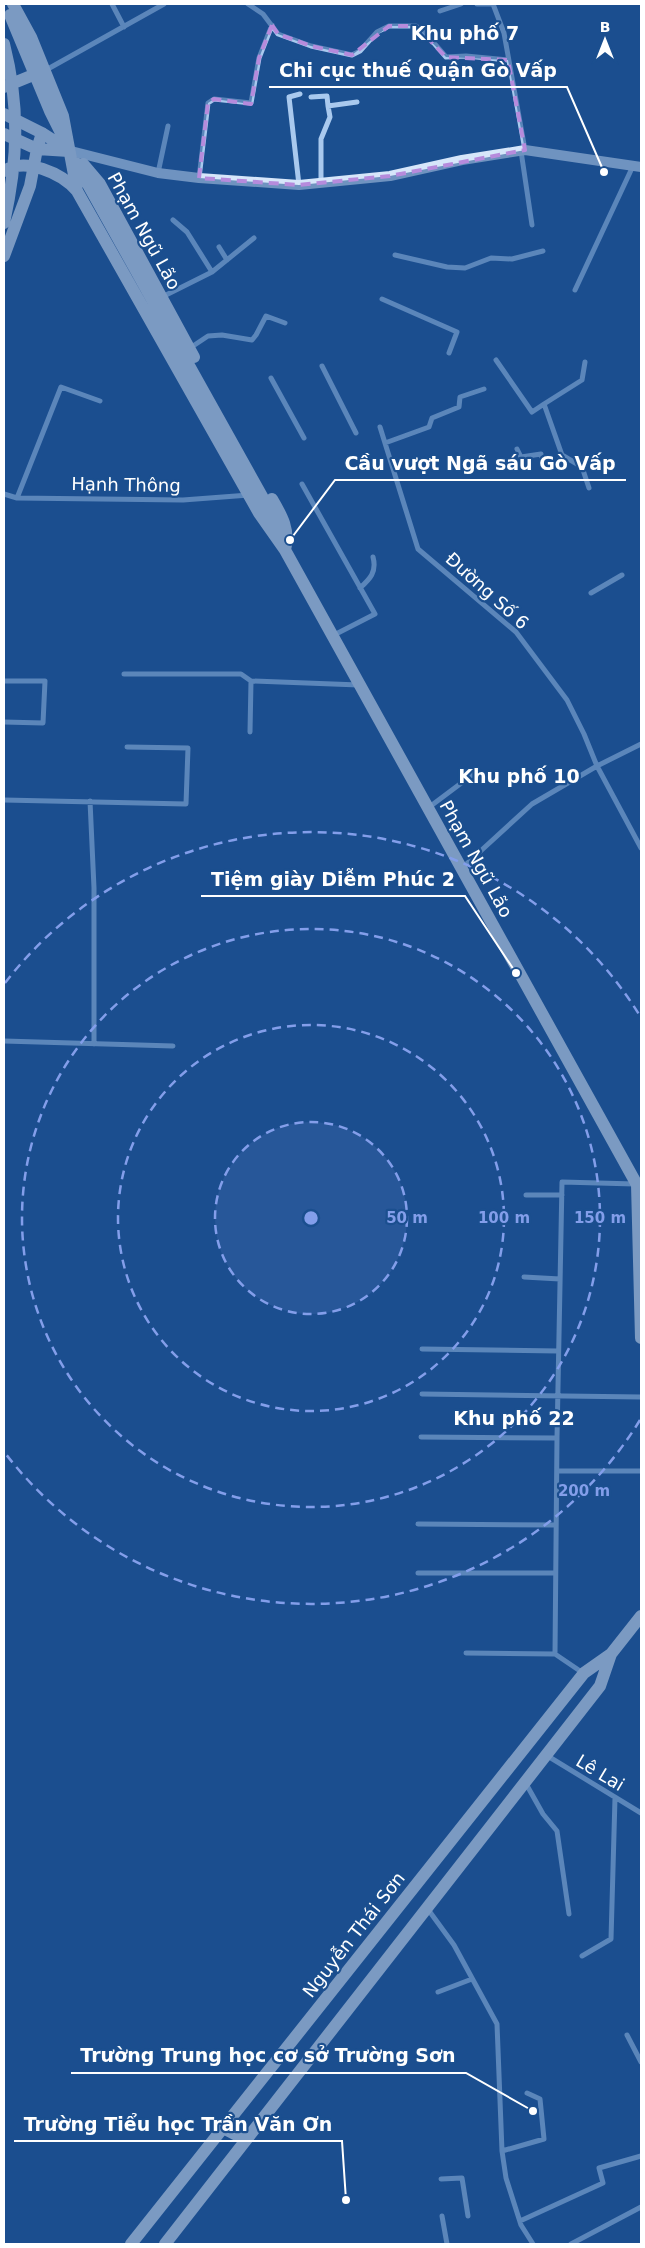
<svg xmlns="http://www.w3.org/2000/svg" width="645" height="2248" viewBox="0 0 645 2248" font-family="'DejaVu Sans',sans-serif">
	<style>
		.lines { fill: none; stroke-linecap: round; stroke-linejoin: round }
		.minor { stroke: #a9c9ee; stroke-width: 5 }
		.secondary { stroke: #d6e6fa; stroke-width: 10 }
		.primary { stroke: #f0f6ff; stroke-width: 12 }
		.marked { fill: none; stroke: #b68bdc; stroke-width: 4; stroke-dasharray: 10 6; stroke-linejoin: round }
		.ring { fill: none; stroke: #839eea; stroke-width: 2.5; stroke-dasharray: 9 6 }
		.labels { text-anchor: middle; stroke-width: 4.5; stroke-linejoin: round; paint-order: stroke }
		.street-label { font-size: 18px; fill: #fff; stroke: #1b4f8f }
		.neighbourhood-label { font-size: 19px; font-weight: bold; fill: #fff; stroke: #1b4f8f }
		.centre { fill: #839eea; stroke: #1b4f8f; stroke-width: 2.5 }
		.ring-label { font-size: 15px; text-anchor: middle; font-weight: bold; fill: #839eea; stroke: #1b4f8f; stroke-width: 4.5; stroke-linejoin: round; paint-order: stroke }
		.leader { fill: none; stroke: #fff; stroke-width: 2 }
		.callout-dot { fill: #fff; stroke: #1b4f8f; stroke-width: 2 }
		.callout-label { font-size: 19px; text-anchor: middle; font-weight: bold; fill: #fff; stroke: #1b4f8f; stroke-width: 4.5; stroke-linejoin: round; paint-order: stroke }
	</style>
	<rect width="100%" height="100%" fill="#1b4f8f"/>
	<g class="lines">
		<!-- minor -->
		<path class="minor" d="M 112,4 L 124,27
			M 248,4 L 263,14 L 278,34 L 311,46 L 352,55 L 360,51 L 377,32 L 389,26 L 416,26 L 427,35 L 446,57 L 466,56 L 508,60
			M 477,4 L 492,4
			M 493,4 L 504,33 L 525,150
			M 440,11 L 461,4
			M 46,70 L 164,4
			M 311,97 L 327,96 L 328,106
			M 521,151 L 532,225
			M 158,173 L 168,126
			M 199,178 L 208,103 L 214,99 L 251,103 L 259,58 L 272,25
			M 321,183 L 321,139 L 330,117 L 328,106 L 357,102
			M 299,185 L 289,97 L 300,94
			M 173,220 L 187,232 L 212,272
			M 219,247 L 227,260
			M 395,255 L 447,267 L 465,268 L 491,258 L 512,259 L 543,251
			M 575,290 L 633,166
			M 162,297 L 212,272 L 254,238
			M 382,299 L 457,332 L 449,353
			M 190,348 L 208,336 L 222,335 L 252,340 L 256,335 L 266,316 L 285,323
			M 496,360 L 532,412 L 544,404
			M 585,362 L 582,380 L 544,404 L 562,455 L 582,467 L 589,488
			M 322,366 L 356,433
			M 271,378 L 304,438
			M 380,427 L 418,549 L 516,632 L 567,700 L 584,734 L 597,766 L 641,848
			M 385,443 L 429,427 L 432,418 L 459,407 L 460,397 L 484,389
			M 517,449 L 521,457 L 541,454 L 543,464 L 558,462 L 562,455
			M 302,484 L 375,614 L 332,636
			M 4,494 L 17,498 L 183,500 L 249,495
			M 17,498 L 61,387 L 100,401
			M 360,588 C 370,579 377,572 373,557
			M 591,593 L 622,575
			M 124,674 L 241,674 L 251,681 L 359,685
			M 4,681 L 45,681 L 43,723 L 4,722
			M 250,732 L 251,681
			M 4,800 L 186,804 L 188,748 L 127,747
			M 90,801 L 94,888 L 94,1044
			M 428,808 L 476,772
			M 462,868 L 532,804 L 597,766 L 641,744
			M 4,1041 L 173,1046
			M 526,1195 L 562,1195
			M 524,1277 L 560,1279
			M 422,1349 L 558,1351
			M 422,1394 L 641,1397
			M 421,1437 L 557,1438
			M 557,1471 L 641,1471
			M 418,1524 L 556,1525
			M 418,1573 L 555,1573
			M 466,1653 L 555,1654
			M 583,1673 L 555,1654 L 557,1438 L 562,1182 L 635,1184
			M 546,1755 L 641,1813
			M 525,1782 L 543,1814 L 557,1831 L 569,1914
			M 427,1908 L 454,1945 L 497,2024 L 502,2151 L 506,2178 L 521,2225 L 533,2244
			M 582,1956 L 611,1939 L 615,1798
			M 438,1992 L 472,1979
			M 627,2035 L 641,2062
			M 502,2151 L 544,2139 L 540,2099 L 527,2093
			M 441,2179 L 462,2178 L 468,2216
			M 442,2216 L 447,2244
			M 520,2221 L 603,2183 L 599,2168 L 641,2156
			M 571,2244 L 641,2207"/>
		<!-- secondary -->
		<path class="secondary" d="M 71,151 L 158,173 L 199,178 L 299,185 L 390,176 L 462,160 L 525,150 L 641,167"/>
		<!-- primary -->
		<path class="primary" d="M 13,4 L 31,37 L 63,116 L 77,191 L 259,513 L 285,550 L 641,1192
			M 10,15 L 50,111 L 66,143
			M 4,44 C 20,107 18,160 4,223
			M 4,87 L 43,71
			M 4,114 L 42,133 L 67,149
			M 4,134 L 37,149 L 69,151
			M 76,163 L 264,500 L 279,534
			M 83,164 L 100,184 L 194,357
			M 4,171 C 25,157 62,173 77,191
			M 4,256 L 30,186 L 37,149 L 42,133
			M 272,499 C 282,516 290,530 285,550
			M 637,1184 L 641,1338
			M 223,2128 L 246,2140
			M 131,2244 L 584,1673 L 611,1654 L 641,1616
			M 165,2244 L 600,1686 L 611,1654"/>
	</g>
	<!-- marked area -->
	<path d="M0 0H645V2248H0ZM 272,25 L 278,34 L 311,46 L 352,55 L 389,26 L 416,26 L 446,57 L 508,60 L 525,150 L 390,176 L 299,185 L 199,178 L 208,103 L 214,99 L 251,104 L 259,58 Z" fill="#1b4f8f" fill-opacity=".55" fill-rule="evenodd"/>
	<path class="marked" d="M 272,25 L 278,34 L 311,46 L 352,55 L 389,26 L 416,26 L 446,57 L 508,60 L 525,150 L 390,176 L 299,185 L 199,178 L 208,103 L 214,99 L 251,104 L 259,58 Z"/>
	<!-- distance rings -->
	<circle cx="311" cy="1218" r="96" fill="#839eea" fill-opacity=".12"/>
	<g class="ring">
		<circle cx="311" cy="1218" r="96"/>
		<circle cx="311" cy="1218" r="193"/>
		<circle cx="311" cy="1218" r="289"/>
		<path d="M640 1420A386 386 0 0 1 5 1453M5 983A386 386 0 0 1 640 1016"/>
	</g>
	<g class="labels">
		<!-- street labels -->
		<g class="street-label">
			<text transform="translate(144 231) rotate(61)" y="6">Phạm Ngũ Lão</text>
			<text transform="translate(126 485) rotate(1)" y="6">Hạnh Thông</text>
			<text transform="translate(487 591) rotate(42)" y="6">Đường Số 6</text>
			<text transform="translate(476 859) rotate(61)" y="6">Phạm Ngũ Lão</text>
			<text transform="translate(600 1773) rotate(31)" y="6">Lê Lai</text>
			<text transform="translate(354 1935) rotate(-52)" y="6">Nguyễn Thái Sơn</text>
		</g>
		<!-- neighbourhood labels -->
		<g class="neighbourhood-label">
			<text x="465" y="40">Khu phố 7</text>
			<text x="519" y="783">Khu phố 10</text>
			<text x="514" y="1425">Khu phố 22</text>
		</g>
	</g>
	<circle cx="311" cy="1218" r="8" class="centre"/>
	<g class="ring-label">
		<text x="407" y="1223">50 m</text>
		<text x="504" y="1223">100 m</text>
		<text x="600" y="1223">150 m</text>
		<text x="584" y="1496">200 m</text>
	</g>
	<!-- callouts -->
	<path class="leader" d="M604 172L567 87H269M290 540L335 480H626M516 973L465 896H201M533 2111L466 2073H71M346 2200L342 2141H14"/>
	<g class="callout-dot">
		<circle cx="604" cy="172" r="5"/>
		<circle cx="290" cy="540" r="5"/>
		<circle cx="516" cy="973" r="5"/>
		<circle cx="533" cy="2111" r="5"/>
		<circle cx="346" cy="2200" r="5"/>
	</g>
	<g class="callout-label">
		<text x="418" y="77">Chi cục thuế Quận Gò Vấp</text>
		<text x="480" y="470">Cầu vượt Ngã sáu Gò Vấp</text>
		<text x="333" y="886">Tiệm giày Diễm Phúc 2</text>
		<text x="268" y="2062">Trường Trung học cơ sở Trường Sơn</text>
		<text x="178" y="2131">Trường Tiểu học Trần Văn Ơn</text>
	</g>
	<!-- border -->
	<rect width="645" height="2248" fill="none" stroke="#ffffff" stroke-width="10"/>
	<!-- north arrow -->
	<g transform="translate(605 40)" stroke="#1b4f8f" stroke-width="4" paint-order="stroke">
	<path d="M0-4L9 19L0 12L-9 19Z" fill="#ffffff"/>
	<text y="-8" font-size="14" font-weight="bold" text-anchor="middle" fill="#ffffff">B</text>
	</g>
</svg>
